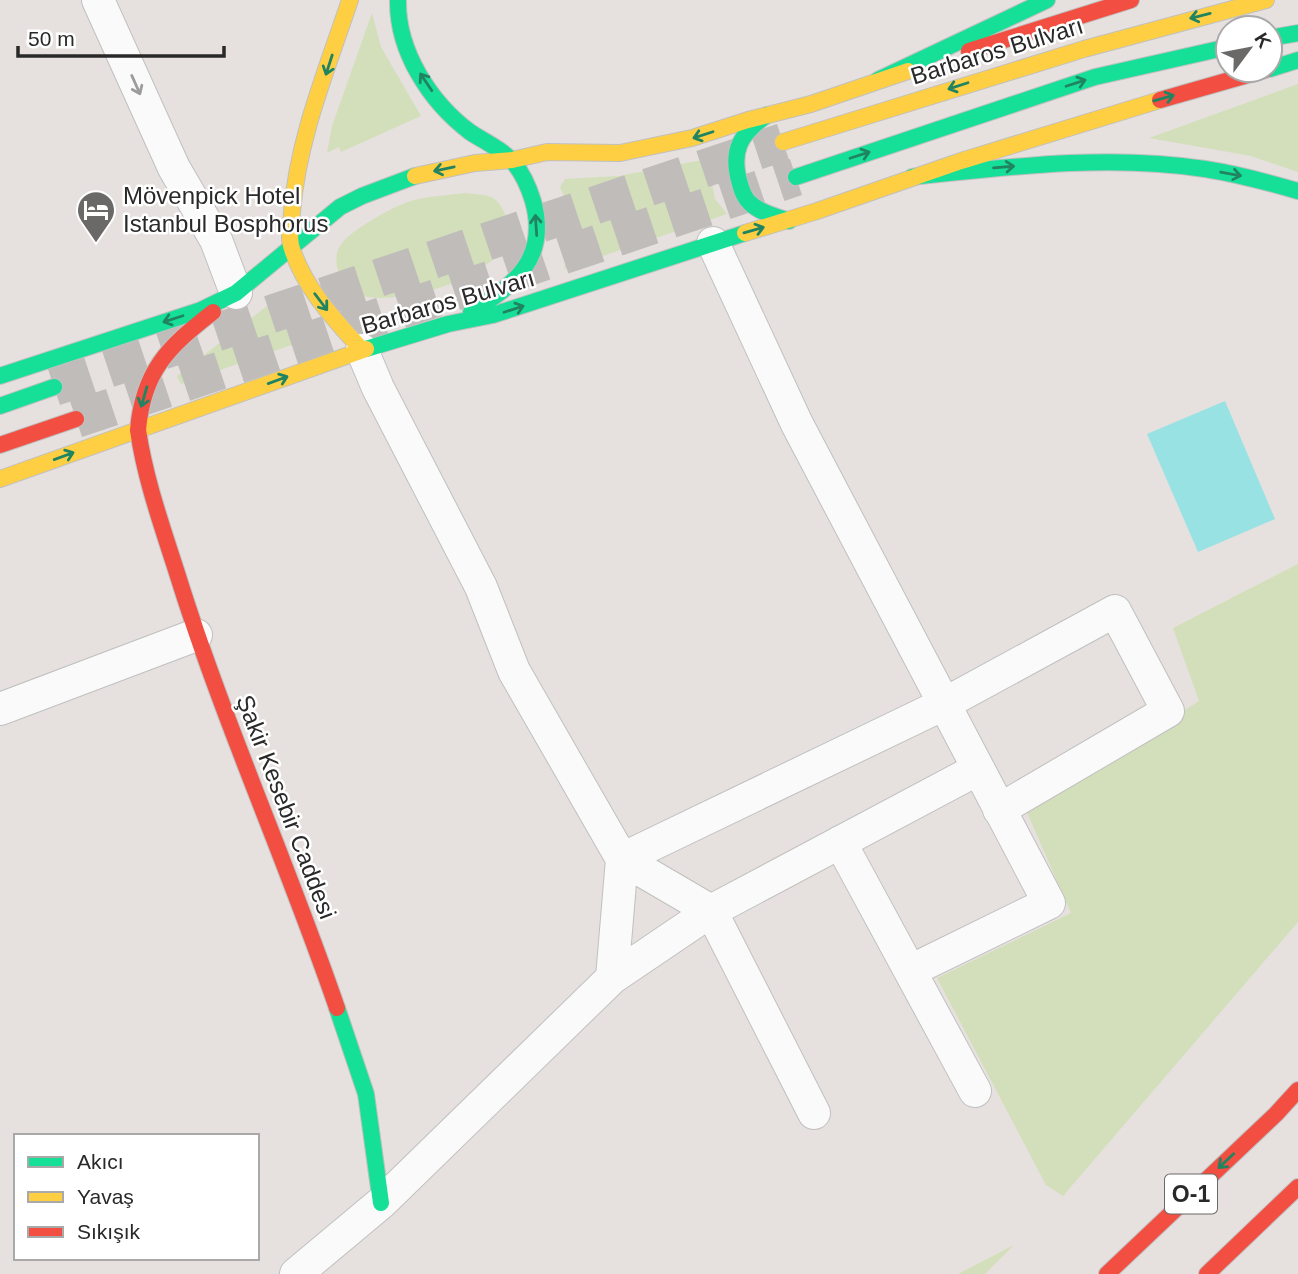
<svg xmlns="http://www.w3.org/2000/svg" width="1298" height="1274" viewBox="0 0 1298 1274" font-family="Helvetica,sans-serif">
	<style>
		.green { fill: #d2dfba }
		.water { fill: #98e2e3 }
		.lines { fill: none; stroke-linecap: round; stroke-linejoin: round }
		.primary-tunnel { stroke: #c0bcba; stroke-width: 38; stroke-dasharray: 38 19; stroke-linecap: butt }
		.street-casing { stroke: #c0c0c0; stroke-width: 34 }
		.fast-casing { stroke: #c0c0c0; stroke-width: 18 }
		.slow-casing { stroke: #c0c0c0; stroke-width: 18 }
		.jam-casing { stroke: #c0c0c0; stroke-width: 18 }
		.street { stroke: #fbfafa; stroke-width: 32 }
		.fast { stroke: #16e098; stroke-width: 16 }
		.slow { stroke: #ffcf43; stroke-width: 16 }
		.jam { stroke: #f24e42; stroke-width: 16 }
		.oneway { stroke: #208460 }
		.oneway2 { stroke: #9c9c9c }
		.labels { text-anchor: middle; stroke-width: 5; stroke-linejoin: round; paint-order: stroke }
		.shield { fill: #fff; stroke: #696969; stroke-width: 2 }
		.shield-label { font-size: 23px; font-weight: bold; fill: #292929 }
		.street-label { font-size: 24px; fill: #292929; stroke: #fff }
		.poi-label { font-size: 24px; fill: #292929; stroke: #fff; text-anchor: start }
	</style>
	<rect width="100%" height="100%" fill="#e6e1de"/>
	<!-- green -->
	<path class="green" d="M 372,13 L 381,47 L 421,116 L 341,152 L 339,147 L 327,153 L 332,126 Z
		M 1298,84 L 1298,172 L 1251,156 L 1149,138 Z
		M 707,159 L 715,199 L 727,214 L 564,269 C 573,233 575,222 560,187 L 565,179 L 619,176 Z
		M 464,193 C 472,194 486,194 493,198 C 506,206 509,227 510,241 C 498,257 483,269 465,278 C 440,290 375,308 351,291 C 345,286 342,280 339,273 C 335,263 335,252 342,243 C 353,229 388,210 405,203 C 422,196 445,196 464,193 Z
		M 281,295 L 314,337 L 181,384 L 177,376 Z
		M 1298,564 L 1298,922 L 1063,1196 L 1046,1185 L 937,978 L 1071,913 L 1026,810 L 1199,701 L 1173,628 Z
		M 1014,1245 L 985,1274 L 958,1274 Z"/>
	<!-- water -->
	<path class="water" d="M 1225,401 L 1275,519 L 1198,552 L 1147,434 Z"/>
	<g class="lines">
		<!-- primary-tunnel -->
		<path class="primary-tunnel" d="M 54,387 L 783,142
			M 76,419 L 796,177"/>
		<defs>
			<path id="street" d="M 98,0 L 174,168 L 216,240 L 236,293
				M 713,243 L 797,424 L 1049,903 L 910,971
				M 0,709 L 196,635
				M 840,842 L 975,1091
				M 612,978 L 711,911 L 622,859 L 944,704 L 1115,611 L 1168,711 L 999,810
				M 814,1113 L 711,911 L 978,769
				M 296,1274 L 381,1203 L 612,978 L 622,859 L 514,671 L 481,587 L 378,388 L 362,350"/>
			<path id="fast" d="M 398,0 C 397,51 430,102 470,132 C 485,142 502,149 514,163 C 523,174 529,188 533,201 C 549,258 515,285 471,312
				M 1270,38 L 1298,33
				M 1270,69 L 1298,60
				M 878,80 L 1047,0
				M 767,115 C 740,134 730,151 740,184 C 742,191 744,198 750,203 C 760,213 776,216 789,221
				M 796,177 L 1095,77 L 1228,47
				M 912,177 C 1008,167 1108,154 1205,169 C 1237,174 1267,182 1298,191
				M 366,349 L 448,324 L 493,315 L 745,233
				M 0,376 L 201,310 L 236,293 L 340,207 L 362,196 L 415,176
				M 0,406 L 54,387
				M 337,1008 L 366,1094 L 381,1203"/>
			<path id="slow" d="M 350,0 C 327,69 298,138 292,212 C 291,224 288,238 292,249 C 305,289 335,320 362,350
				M 783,142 L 1084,49 L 1266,0
				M 415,176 L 475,163 L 512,160 L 547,152 L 620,153 L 692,138 L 748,120 L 811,104 L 908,71
				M 745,233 L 817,211 L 961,161 L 1160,100
				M 0,479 L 366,349"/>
			<path id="jam" d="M 969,51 L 1131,0
				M 1160,100 L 1265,70
				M 138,430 C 145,479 162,526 177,573 C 223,721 287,862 337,1008
				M 138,430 C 143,371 168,347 213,312
				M 0,445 L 76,419
				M 1107,1274 L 1276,1114 L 1298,1090
				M 1207,1274 L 1298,1187"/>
		</defs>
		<!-- street casing -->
		<use href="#street" class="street-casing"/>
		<!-- fast casing -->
		<use href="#fast" class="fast-casing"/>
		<!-- slow casing -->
		<use href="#slow" class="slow-casing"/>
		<!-- jam casing -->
		<use href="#jam" class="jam-casing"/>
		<!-- street -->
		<use href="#street" class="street"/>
		<!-- fast -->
		<use href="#fast" class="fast"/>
		<!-- slow -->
		<use href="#slow" class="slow"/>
		<!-- jam -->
		<use href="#jam" class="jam"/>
	</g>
	<!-- one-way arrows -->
	<defs><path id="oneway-shaft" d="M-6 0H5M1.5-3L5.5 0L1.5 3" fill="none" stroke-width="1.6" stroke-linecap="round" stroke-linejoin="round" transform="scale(1.75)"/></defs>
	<g class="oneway">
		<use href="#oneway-shaft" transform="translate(1200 16) rotate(166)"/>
		<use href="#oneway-shaft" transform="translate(329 65) rotate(108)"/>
		<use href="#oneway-shaft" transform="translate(426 82) rotate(-124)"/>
		<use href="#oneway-shaft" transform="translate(1076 83) rotate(-18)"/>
		<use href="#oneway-shaft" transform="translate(958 86) rotate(162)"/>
		<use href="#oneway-shaft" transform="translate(1164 98) rotate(-16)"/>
		<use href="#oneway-shaft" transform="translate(703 135) rotate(162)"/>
		<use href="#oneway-shaft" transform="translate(860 155) rotate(-18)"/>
		<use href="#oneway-shaft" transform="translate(1004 167) rotate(-5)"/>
		<use href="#oneway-shaft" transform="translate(444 169) rotate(168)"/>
		<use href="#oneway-shaft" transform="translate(1231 174) rotate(10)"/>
		<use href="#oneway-shaft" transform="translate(536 225) rotate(-94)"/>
		<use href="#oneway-shaft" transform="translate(754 230) rotate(-16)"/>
		<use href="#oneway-shaft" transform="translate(321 302) rotate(53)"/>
		<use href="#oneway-shaft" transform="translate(514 309) rotate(-18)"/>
		<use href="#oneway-shaft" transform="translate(173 319) rotate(162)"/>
		<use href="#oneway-shaft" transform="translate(278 380) rotate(-20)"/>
		<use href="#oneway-shaft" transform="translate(144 397) rotate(106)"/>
		<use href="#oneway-shaft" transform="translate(64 456) rotate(-20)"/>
		<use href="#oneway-shaft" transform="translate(1226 1161) rotate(137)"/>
	</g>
	<use class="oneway2" href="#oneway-shaft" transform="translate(136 85) rotate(66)"/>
	<!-- icons -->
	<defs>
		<symbol id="hotel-pin" viewBox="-11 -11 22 30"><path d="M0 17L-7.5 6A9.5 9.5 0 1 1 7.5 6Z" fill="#6b6968" stroke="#fff"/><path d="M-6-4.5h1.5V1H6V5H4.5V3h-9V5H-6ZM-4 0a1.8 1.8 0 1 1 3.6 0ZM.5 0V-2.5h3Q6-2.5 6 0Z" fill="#fff"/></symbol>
	</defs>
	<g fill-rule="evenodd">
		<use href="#hotel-pin" x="74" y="188" width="44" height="60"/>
	</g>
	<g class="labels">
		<!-- shield labels -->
		<rect class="shield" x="1165" y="1174.5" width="52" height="39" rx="5"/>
		<g class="shield-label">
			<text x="1191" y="1202">O-1</text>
		</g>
		<!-- street labels -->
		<g class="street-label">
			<text transform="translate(997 51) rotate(-17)" y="8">Barbaros Bulvarı</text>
			<text transform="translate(448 302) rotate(-16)" y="8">Barbaros Bulvarı</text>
			<text transform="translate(286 807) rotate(69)" y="8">Şakir Kesebir Caddesi</text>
		</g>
		<!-- poi labels -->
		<g class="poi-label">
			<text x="123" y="204">Mövenpick Hotel<tspan x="123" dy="28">Istanbul Bosphorus</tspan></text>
		</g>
	</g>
	<!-- legend -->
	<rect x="14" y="1134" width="245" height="126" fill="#ffffff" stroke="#a9a9a9" stroke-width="2"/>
	<rect x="28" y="1157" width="35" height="10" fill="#16e098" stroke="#a9a9a9" stroke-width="2"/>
	<text x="77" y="1169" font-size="21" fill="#292929">Akıcı</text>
	<rect x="28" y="1192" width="35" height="10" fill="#ffcf43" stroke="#a9a9a9" stroke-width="2"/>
	<text x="77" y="1204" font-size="21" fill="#292929">Yavaş</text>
	<rect x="28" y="1227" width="35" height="10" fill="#f24e42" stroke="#a9a9a9" stroke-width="2"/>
	<text x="77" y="1239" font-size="21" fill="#292929">Sıkışık</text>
	<!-- north arrow -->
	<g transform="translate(1249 49) rotate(58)"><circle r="33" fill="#ffffff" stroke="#a9a9a9" stroke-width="2"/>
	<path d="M0-5L12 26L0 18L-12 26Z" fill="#6b6968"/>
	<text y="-10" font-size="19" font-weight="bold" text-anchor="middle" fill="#292929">K</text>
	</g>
	<!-- scale -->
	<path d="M18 46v10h206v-10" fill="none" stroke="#292929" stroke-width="3.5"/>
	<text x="28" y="46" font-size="21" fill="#292929" stroke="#ffffff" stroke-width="5" paint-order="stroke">50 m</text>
</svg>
